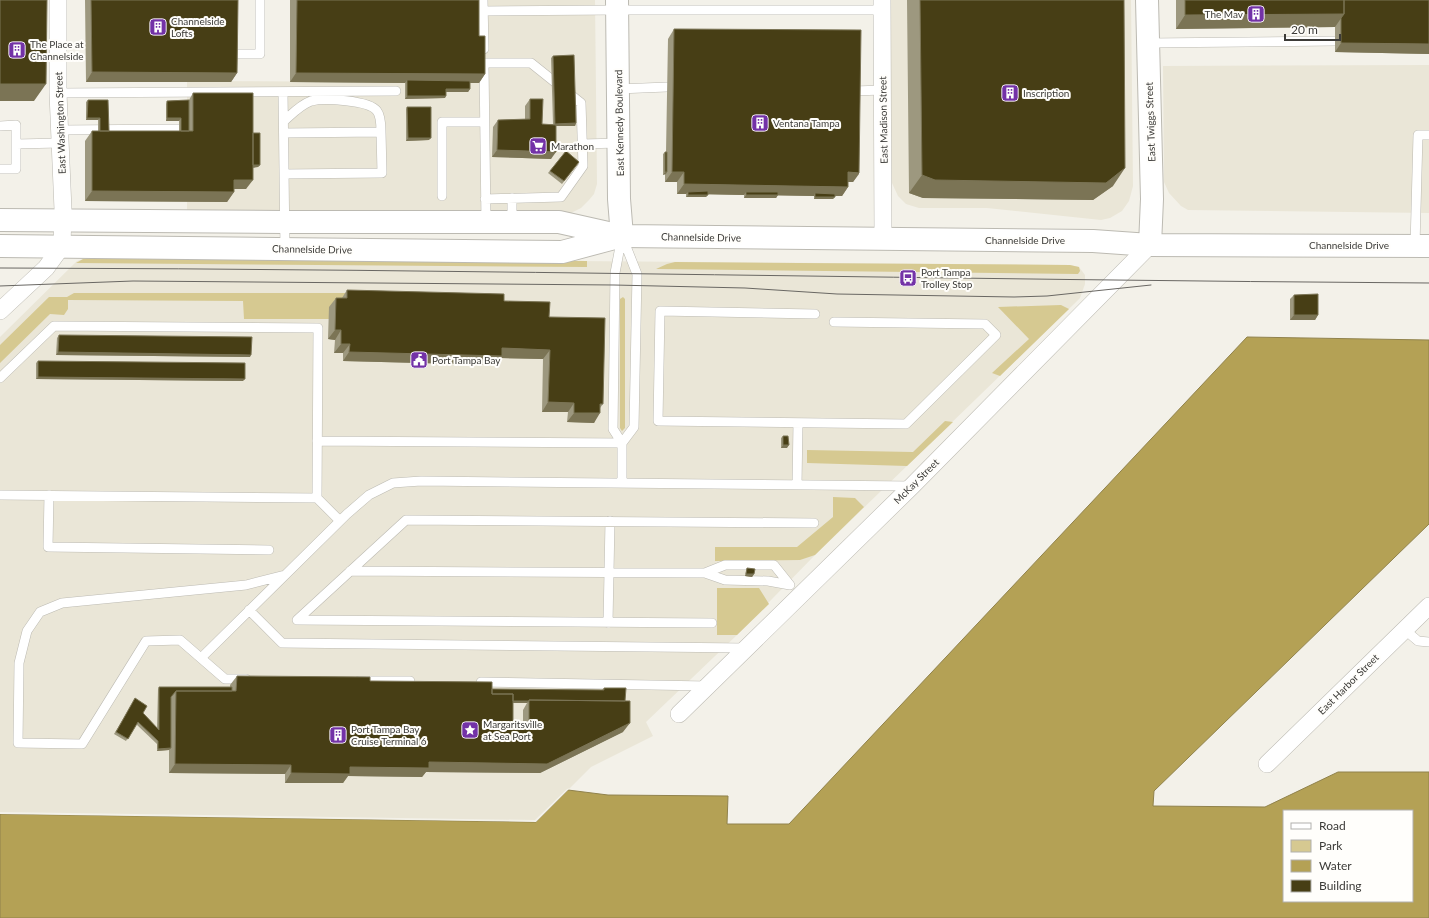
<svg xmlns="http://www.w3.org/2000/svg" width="1429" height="918" viewBox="0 0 1429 918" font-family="Lato,sans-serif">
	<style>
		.built { fill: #eae6d7 }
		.green { fill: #d6c991 }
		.water { fill: #b4a155; stroke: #90824c; fill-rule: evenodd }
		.pier { fill: #f3f1e9 }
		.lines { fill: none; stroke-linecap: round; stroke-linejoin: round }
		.service-casing { stroke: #bcbab2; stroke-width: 10 }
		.minor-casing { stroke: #bcbab2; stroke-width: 18 }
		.secondary-casing { stroke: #bcbab2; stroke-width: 24 }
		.primary-casing { stroke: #bcbab2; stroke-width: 24 }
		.service { stroke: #fff; stroke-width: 9 }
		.minor { stroke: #fff; stroke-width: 17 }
		.secondary { stroke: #fff; stroke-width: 22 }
		.primary { stroke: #fff; stroke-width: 22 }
		.tram { stroke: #696763; stroke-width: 1 }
		.wall { fill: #9d987f; fill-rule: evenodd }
		.shaded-wall { fill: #7b7455 }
		.building { fill: #473e15; stroke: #7b7455 }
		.labels { text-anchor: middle; stroke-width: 4; stroke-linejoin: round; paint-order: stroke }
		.poi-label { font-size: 10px; fill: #3c3b38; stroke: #fffefb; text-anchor: start }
		.street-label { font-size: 10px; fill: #3c3b38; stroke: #fffefb }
	</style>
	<rect width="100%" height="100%" fill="#f3f1e9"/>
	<!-- built -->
	<path class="built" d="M 405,0 L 595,0 L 597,184 L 594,194 L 589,200 L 581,208 L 571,213 L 563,214 L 187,210 L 187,81 L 405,82 Z
		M 890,0 L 1131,0 L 1133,186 L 1129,201 L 1122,211 L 1110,218 L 1101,220 L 987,208 L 919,208 L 906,204 L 898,196 L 892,183 Z
		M 1429,65 L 1429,213 L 1188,210 L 1181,206 L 1169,193 L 1164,182 L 1163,66 Z
		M 97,257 L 1070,265 L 1079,267 L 1085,275 L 1085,284 L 1080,298 L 1074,304 L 815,555 L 737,635 L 646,722 L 653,736 L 591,767 L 536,822 L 0,814 L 0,337 L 77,261 L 83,259 Z"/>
	<!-- green -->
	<path class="green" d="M 97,257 L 587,261 L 587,267 L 76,263 L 83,259 Z
		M 675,262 L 1070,265 L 1079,267 L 1080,271 L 1078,274 L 656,269 L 667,264 Z
		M 74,293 L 490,293 L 496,296 L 329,307 L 329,319 L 244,319 L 243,301 L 68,300 L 68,309 L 64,315 L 50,314 L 0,363 L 0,345 L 49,297 L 67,297 Z
		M 623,297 L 625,299 L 625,428 L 622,431 L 620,428 L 620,299 Z
		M 1061,305 L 1069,309 L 1000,376 L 992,373 L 1029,339 L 998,307 Z
		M 945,421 L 953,422 L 907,466 L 807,463 L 807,450 L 913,452 Z
		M 833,497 L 855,498 L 864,507 L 815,555 L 800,560 L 715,561 L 715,547 L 797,547 L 833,517 Z
		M 717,588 L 759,588 L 769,604 L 737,635 L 717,635 Z"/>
	<!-- water -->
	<path class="water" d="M 1247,337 L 1429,340 L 1429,524 L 1154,791 L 1153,806 L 1265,807 L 1338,772 L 1429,772 L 1429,918 L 0,918 L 0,814 L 536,822 L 568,790 L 608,795 L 728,796 L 727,824 L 789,824 ZM 1284,811 L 1412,811 L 1412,901 L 1284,901 Z"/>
	<!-- pier -->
	<path class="pier" d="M 570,788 L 536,822 L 0,814 L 0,812 L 535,820 L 567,789 Z"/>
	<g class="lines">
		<defs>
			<path id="service" d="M 483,0 L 484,49
				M 483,11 L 618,10 L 882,10
				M 1148,43 L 1335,41
				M 231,54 L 260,54 L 260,0
				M 484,63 L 531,63 L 581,103 L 583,166 L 561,197 L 485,199
				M 484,65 L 486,222
				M 618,89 L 667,87
				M 854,91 L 883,90
				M 283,92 L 285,249
				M 58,93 L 396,91
				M 284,121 C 292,114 300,105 311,101 C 324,98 369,100 377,111 C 381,116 381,126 381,132
				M 0,126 L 16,125 L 16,169 L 0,169
				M 60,130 L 182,129
				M 284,133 L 381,132 L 382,173 L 284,174
				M 16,144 L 60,143
				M 583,144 L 619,143
				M 442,196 L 442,122 L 484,122
				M 512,222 L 512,198
				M 622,236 L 615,273 L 613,429 L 622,443 L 622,483
				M 622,236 L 637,274 L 634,427 L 622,443
				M 1415,246 L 1418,135 L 1429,135
				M 815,314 L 660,311 L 658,421 L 906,424 L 996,335 L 985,324 L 834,322
				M 0,378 L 54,326 L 318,328 L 317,498 L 0,495
				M 317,441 L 622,443
				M 797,485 L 798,423
				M 49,495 L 48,547 L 269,550
				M 317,498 L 340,521
				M 725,565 L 774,565 L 790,585 L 768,581 L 725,580 L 705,573 Z
				M 350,571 L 705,573
				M 249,610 L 282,643 L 746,648
				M 608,623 L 610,521
				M 712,623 L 297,620 L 406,520 L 814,523
				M 1404,629 L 1418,641 L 1429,642
				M 201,658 L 347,514 L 369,495 L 393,483 L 421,481 L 912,486
				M 246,679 L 225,679 L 180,640 L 146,641 L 82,744 L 18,743 L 19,663 L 27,631 L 40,612 L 62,603 L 246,585 L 285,575
				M 359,681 L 410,681
				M 481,682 L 708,686"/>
			<path id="minor" d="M 882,0 L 883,239
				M 0,311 L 46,268 L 62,246 L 63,210 L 58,93 L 58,0
				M 679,714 L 912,486 L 1150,245
				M 1267,764 L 1429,606"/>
			<path id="secondary" d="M 0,220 L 284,222 L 559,222 L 617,235
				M 0,246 L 562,252 L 622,236"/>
			<path id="primary" d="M 617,0 L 619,199 L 622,236 L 1093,241 L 1150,245 L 1429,246
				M 1147,0 L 1152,199 L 1150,245"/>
		</defs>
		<!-- service casing -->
		<use href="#service" class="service-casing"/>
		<!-- minor casing -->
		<use href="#minor" class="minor-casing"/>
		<!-- secondary casing -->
		<use href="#secondary" class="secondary-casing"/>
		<!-- primary casing -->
		<use href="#primary" class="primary-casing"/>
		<!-- service -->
		<use href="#service" class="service"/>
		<!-- minor -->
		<use href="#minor" class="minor"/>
		<!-- secondary -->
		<use href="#secondary" class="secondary"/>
		<!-- primary -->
		<use href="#primary" class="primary"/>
		<!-- tram -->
		<path class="tram" d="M 0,268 C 476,269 953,280 1429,283
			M 0,286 L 133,281 L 614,285 L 745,288 L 837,294 L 1014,297 L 1047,296 L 1151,285"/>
	</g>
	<!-- wall -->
	<path class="wall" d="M 85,0 L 238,0 L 237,73 L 231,82 L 86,82 Z
		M 290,0 L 479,0 L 479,36 L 485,74 L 479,83 L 470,83 L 470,89 L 468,92 L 446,92 L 445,98 L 405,99 L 405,83 L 290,82 Z
		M 907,0 L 1124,0 L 1113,186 L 1093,200 L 923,198 L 909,193 Z
		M 1176,0 L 1429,0 L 1429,54 L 1335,52 L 1335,27 L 1176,29 Z
		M 674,29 L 857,176 L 853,182 L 848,182 L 848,187 L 842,196 L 835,196 L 833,199 L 814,199 L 814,196 L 778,195 L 776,198 L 744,198 L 744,195 L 708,194 L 706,197 L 686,197 L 686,194 L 677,194 L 677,182 L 665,182 L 665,174 L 663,175 L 663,154 L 665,152 L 666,152 L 668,39 Z
		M 553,56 L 576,123 L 575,126 L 556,126 L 551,159 L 492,157 L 493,127 L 498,120 L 525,119 L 525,106 L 530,99 L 542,124 L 553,124 L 551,58 Z
		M 193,93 L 253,133 L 260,165 L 258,167 L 253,168 L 246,189 L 234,189 L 234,192 L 227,202 L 85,201 L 85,141 L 92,131 L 98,131 L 98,120 L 86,120 L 86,102 L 88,100 L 109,131 L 179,131 L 179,121 L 166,121 L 166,104 L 167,101 L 189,100 Z
		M 407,107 L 429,140 L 406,141 L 406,109 Z
		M 566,151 L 579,162 L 562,184 L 548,173 Z
		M 347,290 L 504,301 L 549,317 L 603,404 L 600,408 L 594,423 L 567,422 L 568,412 L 542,412 L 543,359 L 501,358 L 496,365 L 343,361 L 343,353 L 334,353 L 335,340 L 328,339 L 329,307 L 336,298 L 342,298 Z
		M 1294,295 L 1318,315 L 1315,320 L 1290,320 L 1290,299 Z
		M 59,335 L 250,357 L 56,355 L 57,338 Z
		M 38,361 L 243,381 L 36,379 L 36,363 Z
		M 783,436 L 787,448 L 781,448 L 781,438 Z
		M 747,568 L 754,574 L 752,577 L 745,576 L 746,571 Z
		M 237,676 L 370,681 L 492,689 L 602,690 L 604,688 L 623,732 L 540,773 L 426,772 L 422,777 L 348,776 L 343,783 L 285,783 L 285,774 L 169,773 L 169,750 L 157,751 L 157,744 L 136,724 L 126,741 L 114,734 L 134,701 L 143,713 L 157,728 L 158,689 L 159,687 L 230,687 L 230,685 ZM 513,703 L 527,703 L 523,710 L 523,729 L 513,729 Z"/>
	<!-- shaded-wall -->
	<path class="shaded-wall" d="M 1344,14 L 1335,27 L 1176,29 L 1185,15 Z
		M 1341,43 L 1429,44 L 1429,54 L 1335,52 Z
		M 92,72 L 237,73 L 231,82 L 86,82 Z
		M 296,73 L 485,74 L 479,83 L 407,83 L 407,80 L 405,83 L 290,82 Z
		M 0,84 L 46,84 L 34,101 L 0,101 Z
		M 446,89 L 470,89 L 468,92 L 444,92 Z
		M 407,96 L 446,96 L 445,98 L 405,99 Z
		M 87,118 L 100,118 L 98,120 L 86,120 Z
		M 167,118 L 181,118 L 179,121 L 166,121 Z
		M 576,123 L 575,126 L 553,126 L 555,124 Z
		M 408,138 L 431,138 L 429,140 L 406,141 Z
		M 497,150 L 556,152 L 551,159 L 492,157 Z
		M 248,165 L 260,165 L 258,167 L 246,168 Z
		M 1125,168 L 1113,186 L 1093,200 L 923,198 L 909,193 L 922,175 Z
		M 665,172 L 667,172 L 666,174 L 663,175 Z
		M 672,172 L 684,172 L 677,182 L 665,182 Z
		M 848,172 L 859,173 L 859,174 L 853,182 L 842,182 Z
		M 234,180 L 253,180 L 246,189 L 228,189 Z
		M 684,184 L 848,187 L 842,196 L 815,196 L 815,193 L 814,196 L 746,195 L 746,192 L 744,195 L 688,194 L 688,192 L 686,194 L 677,194 Z
		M 92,191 L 234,192 L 227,202 L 85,201 Z
		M 688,195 L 708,195 L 706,197 L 686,197 Z
		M 746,195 L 778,195 L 776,198 L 744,198 Z
		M 815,197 L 835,197 L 833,199 L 814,199 Z
		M 1294,315 L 1318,315 L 1315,320 L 1290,320 Z
		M 335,330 L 341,330 L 335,340 L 328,339 Z
		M 341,344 L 350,344 L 343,353 L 334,353 Z
		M 502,348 L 550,350 L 543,359 L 501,358 L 496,365 L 343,361 L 349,352 Z
		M 58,352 L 251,355 L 250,357 L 56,355 Z
		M 38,377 L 245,379 L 243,381 L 36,379 Z
		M 548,402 L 574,403 L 568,412 L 542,412 Z
		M 574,413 L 600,413 L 594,423 L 567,422 Z
		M 783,445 L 789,445 L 787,448 L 781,448 Z
		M 746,574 L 754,574 L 752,577 L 745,576 Z
		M 487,700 L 529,701 L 527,703 L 486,703 Z
		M 630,723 L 623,732 L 540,773 L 426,772 L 422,777 L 348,776 L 343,783 L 285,783 L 291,773 L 350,767 L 429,762 Z
		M 171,748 L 169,750 L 157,751 L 158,749 Z
		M 175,764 L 291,765 L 285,774 L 169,773 Z"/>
	<!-- building -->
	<path class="building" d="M 0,0 L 47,0 L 46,84 L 0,84 Z
		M 91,0 L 238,0 L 237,73 L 92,72 Z
		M 297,0 L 479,0 L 479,36 L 485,36 L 485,74 L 296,73 Z
		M 920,0 L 1124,0 L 1125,168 L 1106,183 L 935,180 L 922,175 Z
		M 1185,0 L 1344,0 L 1344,14 L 1185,15 Z
		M 1344,0 L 1429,0 L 1429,44 L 1341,43 L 1341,18 L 1344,14 Z
		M 674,29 L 861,30 L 859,173 L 848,172 L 848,187 L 684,184 L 684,172 L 672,172 Z
		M 574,55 L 576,123 L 555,124 L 553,56 Z
		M 407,80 L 470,81 L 470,89 L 446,89 L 446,96 L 407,96 Z
		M 193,93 L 253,93 L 253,180 L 234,180 L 234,192 L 92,191 L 92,131 L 193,131 Z
		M 530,99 L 543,99 L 542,124 L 556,125 L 556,152 L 497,150 L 498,120 L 530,119 Z
		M 88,100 L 108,100 L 109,131 L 100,131 L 100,118 L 87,118 Z
		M 189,100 L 189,131 L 181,131 L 181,118 L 167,118 L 167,101 Z
		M 407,107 L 431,107 L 431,138 L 408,138 Z
		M 253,133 L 260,133 L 260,165 L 253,165 Z
		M 566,151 L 579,162 L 564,181 L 550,171 Z
		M 665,152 L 667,152 L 667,172 L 665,172 Z
		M 708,191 L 708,195 L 688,195 L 688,192 Z
		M 746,192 L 778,192 L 778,195 L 746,195 Z
		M 815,193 L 835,194 L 835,197 L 815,197 Z
		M 347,290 L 504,294 L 504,301 L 550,302 L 549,317 L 605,318 L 603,404 L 600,404 L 600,413 L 574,413 L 574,403 L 548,402 L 550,350 L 502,348 L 502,356 L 349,352 L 350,344 L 341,344 L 341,330 L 335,330 L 336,298 L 347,298 Z
		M 1318,294 L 1318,315 L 1294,315 L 1294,295 Z
		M 59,335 L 252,337 L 251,355 L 58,352 Z
		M 38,361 L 245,363 L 245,379 L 38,377 Z
		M 783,436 L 788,436 L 789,445 L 783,445 Z
		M 747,568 L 755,569 L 754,574 L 746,574 Z
		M 237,676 L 370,677 L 370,681 L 492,682 L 492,694 L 513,694 L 513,729 L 529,729 L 529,700 L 630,701 L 630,723 L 547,764 L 429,762 L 429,768 L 350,767 L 350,774 L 291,773 L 291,765 L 175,764 L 176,691 L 236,691 Z
		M 159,687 L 232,687 L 232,691 L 176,691 L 171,697 L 171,748 L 158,749 L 158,741 L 138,722 L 128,739 L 116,732 L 135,698 L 147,706 L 143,713 L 159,730 Z
		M 604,688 L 626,688 L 625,701 L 529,700 L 529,701 L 513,701 L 513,694 L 492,694 L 492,689 L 604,690 Z"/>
	<!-- icons -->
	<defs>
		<symbol id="building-square" viewBox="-11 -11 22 22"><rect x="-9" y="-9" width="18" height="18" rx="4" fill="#7332a7" stroke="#fffefb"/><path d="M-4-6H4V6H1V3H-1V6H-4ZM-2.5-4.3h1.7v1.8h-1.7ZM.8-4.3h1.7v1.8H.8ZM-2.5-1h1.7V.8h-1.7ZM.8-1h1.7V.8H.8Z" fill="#fff"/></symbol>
		<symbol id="supermarket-square" viewBox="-11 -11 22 22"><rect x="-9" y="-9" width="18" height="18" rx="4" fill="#7332a7" stroke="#fffefb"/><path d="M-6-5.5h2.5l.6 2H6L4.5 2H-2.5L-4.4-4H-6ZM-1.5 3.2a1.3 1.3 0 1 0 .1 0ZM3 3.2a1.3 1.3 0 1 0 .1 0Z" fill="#fff"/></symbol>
		<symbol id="bus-square" viewBox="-11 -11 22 22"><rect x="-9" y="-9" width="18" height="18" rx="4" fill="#7332a7" stroke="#fffefb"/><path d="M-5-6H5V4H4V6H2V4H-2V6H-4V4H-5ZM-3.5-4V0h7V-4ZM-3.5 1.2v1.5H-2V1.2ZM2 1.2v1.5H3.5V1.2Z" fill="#fff"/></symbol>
		<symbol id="civic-square" viewBox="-11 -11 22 22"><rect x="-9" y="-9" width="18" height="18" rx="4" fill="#7332a7" stroke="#fffefb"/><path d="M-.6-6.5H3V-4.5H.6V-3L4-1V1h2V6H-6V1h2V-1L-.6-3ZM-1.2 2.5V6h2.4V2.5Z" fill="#fff"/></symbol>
		<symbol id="sight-square" viewBox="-11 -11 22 22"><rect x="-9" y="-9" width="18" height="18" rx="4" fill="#7332a7" stroke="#fffefb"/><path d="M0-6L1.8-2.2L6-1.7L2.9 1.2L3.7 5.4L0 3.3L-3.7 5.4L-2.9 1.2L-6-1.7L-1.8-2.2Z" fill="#fff"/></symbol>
	</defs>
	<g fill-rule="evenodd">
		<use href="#building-square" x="1246" y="4" width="20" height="20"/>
		<use href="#building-square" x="148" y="17" width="20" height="20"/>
		<use href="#building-square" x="7" y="40" width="20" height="20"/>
		<use href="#building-square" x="1000" y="83" width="20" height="20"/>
		<use href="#building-square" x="750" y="113" width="20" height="20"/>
		<use href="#supermarket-square" x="528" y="136" width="20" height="20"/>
		<use href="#bus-square" x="898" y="268" width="20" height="20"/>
		<use href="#civic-square" x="409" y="350" width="20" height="20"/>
		<use href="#sight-square" x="460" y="720" width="20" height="20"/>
		<use href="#building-square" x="328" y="725" width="20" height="20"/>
	</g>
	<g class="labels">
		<!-- poi labels -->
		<g class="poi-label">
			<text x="1243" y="18" text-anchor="end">The Mav</text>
			<text x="171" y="25">Channelside<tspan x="171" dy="12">Lofts</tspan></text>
			<text x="30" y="48">The Place at<tspan x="30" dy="12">Channelside</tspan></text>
			<text x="1023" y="97">Inscription</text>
			<text x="773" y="127">Ventana Tampa</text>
			<text x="551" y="150">Marathon</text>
			<text x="921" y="276">Port Tampa<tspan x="921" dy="12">Trolley Stop</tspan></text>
			<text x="432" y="364">Port Tampa Bay</text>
			<text x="483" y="728">Margaritsville<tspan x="483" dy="12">at Sea Port</tspan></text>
			<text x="351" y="733">Port Tampa Bay<tspan x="351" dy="12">Cruise Terminal 6</tspan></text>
		</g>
		<!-- street labels -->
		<g class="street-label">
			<text transform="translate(883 120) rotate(-91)" y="4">East Madison Street</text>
			<text transform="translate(1150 122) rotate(-92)" y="4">East Twiggs Street</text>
			<text transform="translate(60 123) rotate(-92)" y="4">East Washington Street</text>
			<text transform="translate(619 123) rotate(-91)" y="4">East Kennedy Boulevard</text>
			<text transform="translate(701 237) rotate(1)" y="4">Channelside Drive</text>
			<text x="1025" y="244">Channelside Drive</text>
			<text x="1349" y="249">Channelside Drive</text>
			<text transform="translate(312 249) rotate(1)" y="4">Channelside Drive</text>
			<text transform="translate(916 481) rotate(-45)" y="4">McKay Street</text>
			<text transform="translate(1348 684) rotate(-45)" y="4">East Harbor Street</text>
		</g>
	</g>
	<!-- legend -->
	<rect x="1283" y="810" width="130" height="92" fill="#fffefb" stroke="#b1b0ad"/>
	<rect x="1291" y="823" width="20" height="6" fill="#ffffff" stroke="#b1b0ad"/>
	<text x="1319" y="830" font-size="12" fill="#3c3b38">Road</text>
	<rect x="1291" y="840" width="20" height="12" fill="#d6c991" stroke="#b1b0ad"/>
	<text x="1319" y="850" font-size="12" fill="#3c3b38">Park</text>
	<rect x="1291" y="860" width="20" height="12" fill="#b4a155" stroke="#b1b0ad"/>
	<text x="1319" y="870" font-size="12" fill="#3c3b38">Water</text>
	<rect x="1291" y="880" width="20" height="12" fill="#473e15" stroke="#b1b0ad"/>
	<text x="1319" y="890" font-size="12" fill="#3c3b38">Building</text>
	<!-- scale -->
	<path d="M1285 34v6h55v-6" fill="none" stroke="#3c3b38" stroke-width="2"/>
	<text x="1291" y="34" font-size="12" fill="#3c3b38" stroke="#fffefb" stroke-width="3" paint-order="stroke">20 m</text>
</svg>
